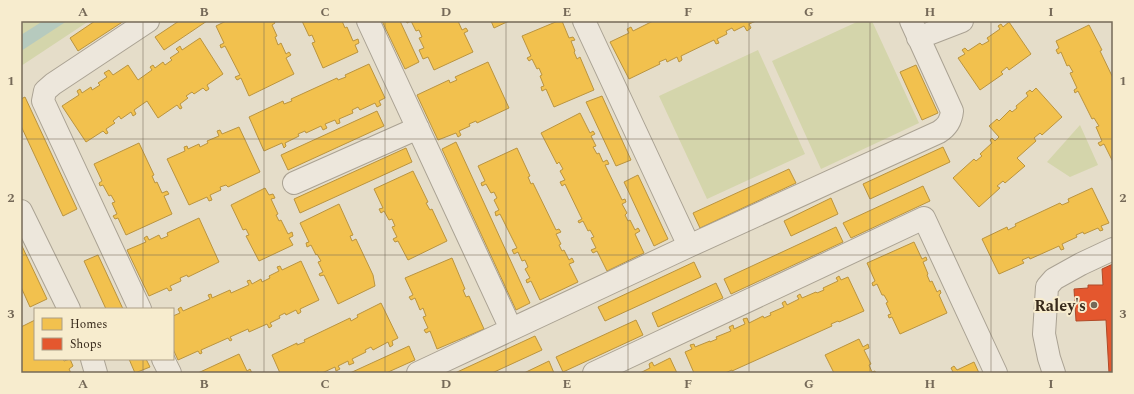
<svg xmlns="http://www.w3.org/2000/svg" width="1134" height="394" viewBox="0 0 1134 394" font-family="Spectral,serif">
	<style>
		.green { fill: #d4d5ab }
		.water { fill: #b6cabe }
		.homes { fill: #f2c14e; stroke: #ba943f }
		.shops { fill: #e4572e; stroke: #b04a28 }
		.lines { fill: none; stroke-linecap: round; stroke-linejoin: round }
		.minor-casing { stroke: #aaa293; stroke-width: 24 }
		.minor { stroke: #ede7dc; stroke-width: 22 }
		.grid { fill: none; stroke: #756958; stroke-width: 1; stroke-opacity: 0.55 }
		.poi-dot { fill: #756958; stroke: #f7ecce; stroke-width: 1.5 }
		.labels { text-anchor: middle; stroke-width: 4; stroke-linejoin: round; paint-order: stroke }
		.poi-label { font-size: 16px; font-weight: bold; fill: #382a1b; stroke: #f7ecce; text-anchor: end }
		.neatline { fill: none; stroke: #756958; stroke-width: 1.5 }
		.grid-label { font-size: 13px; text-anchor: middle; font-weight: bold; fill: #756958 }
	</style>
	<rect width="100%" height="100%" fill="#e5ddc9"/>
	<!-- green -->
	<path class="green" d="M 21,21 L 89,21 L 21,66 Z
		M 859,21 L 872,21 L 919,123 L 821,169 L 772,61 Z
		M 758,50 L 805,154 L 707,199 L 659,96 Z
		M 1080,125 L 1098,165 L 1070,177 L 1047,162 Z"/>
	<!-- water -->
	<path class="water" d="M 43,21 L 67,21 L 21,51 L 21,35 Z"/>
	<!-- homes -->
	<path class="homes" d="M 95,21 L 124,21 L 78,51 L 70,38 Z
		M 179,21 L 207,21 L 164,50 L 155,37 Z
		M 226,21 L 274,21 L 275,23 L 272,25 L 277,36 L 275,37 L 278,45 L 281,43 L 286,54 L 289,52 L 291,55 L 286,58 L 294,74 L 249,96 L 241,78 L 237,80 L 235,77 L 240,75 L 225,46 L 221,48 L 220,45 L 224,43 L 216,26 Z
		M 302,21 L 342,21 L 345,28 L 347,27 L 353,41 L 358,39 L 359,43 L 355,45 L 358,52 L 323,68 L 312,43 L 315,42 L 312,35 L 309,36 Z
		M 382,21 L 400,21 L 419,62 L 405,69 Z
		M 406,21 L 458,21 L 462,30 L 466,28 L 468,31 L 464,33 L 473,52 L 434,70 L 428,57 L 423,59 L 419,50 L 424,48 L 419,38 L 422,37 L 419,30 L 416,31 L 411,21 L 407,23 Z
		M 491,21 L 509,21 L 494,28 Z
		M 558,21 L 562,21 L 569,38 L 573,37 L 575,40 L 571,41 L 575,51 L 574,52 L 577,59 L 580,57 L 594,90 L 554,107 L 546,89 L 542,91 L 541,87 L 544,86 L 540,76 L 542,75 L 539,68 L 537,69 L 532,59 L 529,61 L 527,58 L 531,56 L 522,36 Z
		M 653,21 L 756,21 L 749,24 L 751,28 L 747,31 L 744,26 L 734,31 L 732,28 L 726,31 L 727,34 L 717,39 L 719,43 L 716,44 L 714,40 L 681,56 L 682,60 L 679,62 L 677,57 L 667,62 L 666,59 L 659,62 L 660,64 L 629,79 L 610,42 L 629,33 L 627,29 L 631,27 L 633,31 Z
		M 1009,22 L 1031,54 L 1009,70 L 1007,67 L 1001,72 L 1003,74 L 980,90 L 958,58 L 965,54 L 962,50 L 965,48 L 968,51 L 980,43 L 982,45 L 989,41 L 987,38 L 1000,29 L 998,26 L 1001,24 L 1003,27 Z
		M 1089,25 L 1102,50 L 1100,51 L 1113,78 L 1113,162 L 1104,144 L 1100,146 L 1098,143 L 1102,141 L 1096,127 L 1099,126 L 1094,118 L 1092,119 L 1078,91 L 1075,93 L 1074,90 L 1077,88 L 1070,73 L 1073,72 L 1069,65 L 1067,66 L 1061,52 L 1058,54 L 1056,50 L 1059,48 L 1056,41 Z
		M 200,38 L 223,74 L 207,85 L 209,89 L 206,91 L 203,88 L 194,94 L 192,92 L 186,96 L 188,98 L 180,104 L 182,108 L 180,109 L 177,105 L 158,118 L 147,101 L 134,110 L 136,114 L 133,116 L 131,112 L 121,119 L 119,116 L 113,121 L 115,123 L 106,129 L 108,133 L 106,134 L 103,131 L 86,142 L 62,106 L 79,95 L 77,91 L 80,89 L 82,93 L 91,87 L 92,90 L 100,85 L 98,83 L 107,77 L 104,73 L 109,70 L 113,75 L 128,65 L 138,80 L 152,70 L 150,67 L 153,65 L 155,68 L 163,62 L 165,65 L 172,60 L 170,58 L 179,52 L 176,49 L 180,46 L 182,50 Z
		M 488,62 L 509,108 L 477,123 L 476,121 L 469,124 L 470,126 L 459,131 L 461,135 L 458,137 L 456,133 L 438,140 L 417,95 L 449,80 L 450,83 L 457,80 L 455,77 Z
		M 369,64 L 385,98 L 379,101 L 381,105 L 377,107 L 375,103 L 360,110 L 358,107 L 352,110 L 353,113 L 339,119 L 340,123 L 337,124 L 335,120 L 325,124 L 327,128 L 323,130 L 321,126 L 306,133 L 305,131 L 298,134 L 299,136 L 285,143 L 286,146 L 284,148 L 282,143 L 264,151 L 249,117 L 283,101 L 284,104 L 292,101 L 291,99 L 337,78 L 338,80 L 346,77 L 345,75 Z
		M 916,65 L 938,113 L 922,120 L 900,72 Z
		M 1036,88 L 1062,117 L 1042,135 L 1040,133 L 1034,138 L 1036,141 L 1017,158 L 1025,166 L 1005,183 L 1003,181 L 997,186 L 1000,188 L 979,207 L 953,178 L 974,159 L 976,161 L 982,156 L 980,154 L 992,143 L 990,140 L 992,138 L 995,141 L 999,137 L 989,126 L 997,119 L 999,121 L 1010,110 L 1012,112 L 1017,108 L 1016,106 L 1028,96 L 1026,93 L 1030,90 L 1032,92 Z
		M 602,96 L 631,160 L 616,166 L 586,102 Z
		M 25,97 L 77,209 L 63,216 L 21,126 L 21,99 Z
		M 377,111 L 384,126 L 288,170 L 281,155 Z
		M 580,113 L 590,133 L 593,131 L 595,134 L 591,136 L 596,146 L 593,147 L 597,154 L 599,153 L 603,162 L 607,160 L 609,164 L 605,165 L 622,200 L 625,199 L 626,202 L 622,204 L 627,213 L 625,215 L 628,221 L 630,220 L 635,230 L 638,228 L 640,231 L 635,234 L 644,253 L 607,271 L 597,251 L 593,253 L 591,250 L 596,248 L 591,238 L 594,237 L 590,230 L 588,231 L 583,221 L 579,223 L 578,221 L 582,219 L 565,184 L 562,186 L 560,182 L 565,180 L 560,171 L 563,169 L 559,162 L 557,164 L 541,133 Z
		M 239,127 L 260,172 L 228,187 L 226,185 L 220,187 L 221,190 L 210,195 L 212,200 L 209,201 L 207,197 L 189,205 L 167,159 L 185,151 L 184,147 L 187,146 L 188,149 L 199,144 L 200,147 L 208,143 L 207,141 L 219,136 L 217,131 L 220,130 L 222,134 Z
		M 456,142 L 530,303 L 516,310 L 442,149 Z
		M 139,143 L 154,175 L 152,176 L 155,183 L 157,182 L 162,193 L 167,191 L 169,194 L 164,196 L 172,214 L 126,235 L 118,218 L 115,219 L 113,216 L 117,214 L 112,203 L 115,202 L 111,195 L 109,196 L 103,185 L 100,186 L 99,183 L 102,181 L 94,164 Z
		M 943,147 L 950,162 L 870,199 L 863,184 Z
		M 406,148 L 412,162 L 300,213 L 294,199 Z
		M 517,148 L 530,176 L 528,177 L 531,184 L 533,183 L 556,230 L 559,229 L 561,232 L 556,234 L 561,244 L 559,245 L 562,251 L 564,250 L 569,260 L 572,258 L 574,262 L 569,264 L 578,282 L 540,300 L 531,281 L 527,283 L 526,280 L 530,278 L 525,269 L 528,267 L 525,260 L 522,261 L 518,252 L 514,254 L 512,250 L 517,248 L 500,214 L 496,216 L 495,212 L 499,210 L 494,200 L 497,198 L 494,192 L 491,193 L 486,184 L 482,186 L 481,183 L 485,181 L 478,166 Z
		M 789,169 L 796,183 L 700,228 L 693,213 Z
		M 413,171 L 428,202 L 426,203 L 430,210 L 432,209 L 447,241 L 408,260 L 398,241 L 395,242 L 393,239 L 397,237 L 392,227 L 395,226 L 392,219 L 389,220 L 384,211 L 381,213 L 379,209 L 383,208 L 374,189 Z
		M 638,175 L 668,239 L 654,246 L 624,182 Z
		M 923,186 L 930,201 L 851,238 L 843,223 Z
		M 265,188 L 269,195 L 273,194 L 275,198 L 271,199 L 278,214 L 276,215 L 279,221 L 281,220 L 288,234 L 292,232 L 293,236 L 289,238 L 293,245 L 259,261 L 246,236 L 249,235 L 246,229 L 243,230 L 231,205 Z
		M 1092,188 L 1109,223 L 1101,226 L 1103,230 L 1100,231 L 1098,228 L 1084,234 L 1083,232 L 1076,235 L 1077,237 L 1062,244 L 1064,249 L 1061,250 L 1059,246 L 1030,259 L 1029,257 L 1022,260 L 1024,263 L 999,274 L 982,239 L 1007,227 L 1008,230 L 1016,226 L 1015,224 L 1060,203 L 1062,205 L 1069,202 L 1068,199 Z
		M 831,198 L 838,214 L 791,236 L 784,221 Z
		M 339,204 L 353,235 L 350,236 L 352,241 L 356,239 L 373,275 L 375,286 L 338,304 L 324,275 L 320,276 L 319,274 L 323,272 L 318,262 L 321,261 L 317,254 L 316,255 L 311,245 L 307,247 L 306,243 L 309,242 L 300,223 Z
		M 199,218 L 219,262 L 188,277 L 187,275 L 180,278 L 181,281 L 170,286 L 172,290 L 169,291 L 167,288 L 149,296 L 127,250 L 146,242 L 144,238 L 147,236 L 149,240 L 159,235 L 161,239 L 168,236 L 167,233 Z
		M 836,227 L 843,242 L 731,294 L 724,279 Z
		M 914,242 L 922,259 L 926,257 L 927,260 L 923,262 L 928,274 L 927,275 L 930,282 L 932,281 L 937,292 L 940,290 L 941,293 L 939,295 L 947,313 L 900,334 L 892,317 L 889,318 L 888,315 L 891,314 L 886,303 L 888,302 L 884,295 L 882,295 L 877,284 L 873,286 L 872,283 L 875,281 L 867,263 Z
		M 21,244 L 47,299 L 30,307 L 21,287 Z
		M 98,255 L 123,309 L 106,309 L 84,261 Z
		M 452,258 L 465,289 L 463,290 L 466,297 L 469,296 L 484,329 L 437,349 L 430,331 L 426,333 L 424,330 L 428,328 L 423,317 L 426,316 L 423,308 L 420,310 L 415,298 L 411,300 L 409,297 L 413,295 L 405,278 Z
		M 301,261 L 319,300 L 300,309 L 301,312 L 298,314 L 296,310 L 286,315 L 285,313 L 279,316 L 280,318 L 270,323 L 272,326 L 269,328 L 267,324 L 249,332 L 248,329 L 230,337 L 232,340 L 230,341 L 228,338 L 201,350 L 202,353 L 200,354 L 198,351 L 178,360 L 173,349 L 173,316 L 180,313 L 178,309 L 181,307 L 183,311 L 210,299 L 208,295 L 211,294 L 212,298 L 230,290 L 231,293 L 249,285 L 247,281 L 250,280 L 252,284 L 261,279 L 262,282 L 270,278 L 269,276 L 279,271 L 277,267 L 280,266 L 282,270 Z
		M 694,262 L 701,277 L 605,321 L 598,307 Z
		M 839,276 L 841,280 L 848,277 L 864,311 L 839,322 L 838,321 L 831,324 L 832,326 L 732,371 L 732,370 L 725,373 L 694,373 L 685,352 L 692,349 L 690,345 L 694,344 L 695,347 L 710,341 L 710,342 L 717,339 L 716,337 L 731,331 L 729,327 L 733,325 L 734,329 L 745,324 L 743,319 L 747,318 L 749,323 L 763,316 L 764,318 L 771,315 L 770,313 L 784,307 L 782,303 L 785,301 L 787,305 L 799,299 L 797,296 L 800,294 L 802,298 L 816,292 L 817,293 L 824,290 L 823,288 L 838,281 L 836,278 Z
		M 716,283 L 723,298 L 658,327 L 652,313 Z
		M 381,303 L 398,338 L 392,341 L 393,345 L 390,347 L 388,342 L 373,350 L 371,347 L 365,350 L 366,352 L 352,359 L 354,363 L 349,365 L 348,361 L 338,366 L 340,369 L 336,371 L 335,367 L 322,373 L 319,373 L 318,372 L 316,373 L 280,373 L 272,355 L 297,343 L 297,345 L 305,342 L 304,340 L 350,318 L 351,321 L 358,317 L 357,315 Z
		M 35,320 L 35,359 L 63,359 L 64,361 L 70,359 L 73,366 L 69,369 L 71,373 L 21,373 L 21,327 Z
		M 636,320 L 643,335 L 563,372 L 556,357 Z
		M 535,336 L 542,350 L 492,373 L 455,373 Z
		M 859,339 L 863,347 L 868,344 L 869,348 L 864,350 L 871,364 L 869,365 L 872,372 L 875,371 L 876,373 L 834,373 L 825,355 Z
		M 409,346 L 415,360 L 386,373 L 350,373 Z
		M 239,354 L 247,371 L 250,369 L 252,373 L 198,373 Z
		M 670,358 L 677,373 L 640,373 L 650,368 L 649,364 L 652,362 L 654,366 Z
		M 129,359 L 146,359 L 150,367 L 135,373 Z
		M 549,361 L 554,373 L 524,373 Z
		M 974,362 L 979,373 L 951,373 L 953,372 L 951,368 L 954,366 L 957,370 Z"/>
	<!-- shops -->
	<path class="shops" d="M 1113,264 L 1113,373 L 1109,373 L 1106,320 L 1076,321 L 1074,289 L 1088,288 L 1088,285 L 1103,285 L 1102,269 Z"/>
	<g class="lines">
		<defs>
			<path id="minor" d="M 368,21 L 511,329
				M 584,21 L 689,246
				M 918,38 L 962,21
				M 294,183 L 418,128
				M 21,211 L 69,309
				M 140,309 L 43,101 L 45,91 L 53,84 L 148,21
				M 92,359 L 96,373
				M 163,359 L 170,373
				M 418,373 L 689,246 L 939,132 C 947,127 951,121 952,111 L 911,21
				M 594,373 L 924,218 L 996,373
				M 1054,373 L 1049,358 L 1044,334 L 1047,287 L 1054,279 L 1081,264 L 1113,249"/>
		</defs>
		<!-- minor casing -->
		<use href="#minor" class="minor-casing"/>
		<!-- minor -->
		<use href="#minor" class="minor"/>
	</g>
	<!-- grid -->
	<path class="grid" d="M 143,21 L 143,309M 264,21 L 264,373M 385,21 L 385,373M 506,21 L 506,373M 628,21 L 628,373M 749,21 L 749,373M 870,21 L 870,373M 991,21 L 991,373M 21,139 L 1113,139M 21,255 L 1113,255M 143,359 L 143,373"/>
	<!-- markers -->
	<circle class="poi-dot" cx="1094" cy="305" r="4"/>
	<g class="labels">
		<!-- poi labels -->
		<g class="poi-label">
			<text x="1086" y="311">Raley's</text>
		</g>
	</g>
	<!-- border -->
	<rect width="1134" height="394" fill="none" stroke="#f7ecce" stroke-width="44"/>
	<!-- legend -->
	<rect x="34" y="308" width="140" height="52" fill="#f7ecce" stroke="#ab9e86"/>
	<rect x="42" y="318" width="20" height="12" fill="#f2c14e" stroke="#ab9e86"/>
	<text x="70" y="328" font-size="12" fill="#382a1b">Homes</text>
	<rect x="42" y="338" width="20" height="12" fill="#e4572e" stroke="#ab9e86"/>
	<text x="70" y="348" font-size="12" fill="#382a1b">Shops</text>
	<rect x="22" y="22" width="1090" height="350" class="neatline"/>
	<g class="grid-label">
		<text x="83" y="16">A</text>
		<text x="204" y="16">B</text>
		<text x="325" y="16">C</text>
		<text x="446" y="16">D</text>
		<text x="567" y="16">E</text>
		<text x="688" y="16">F</text>
		<text x="809" y="16">G</text>
		<text x="930" y="16">H</text>
		<text x="1051" y="16">I</text>
		<text x="11" y="85">1</text>
		<text x="1123" y="85">1</text>
		<text x="11" y="202">2</text>
		<text x="1123" y="202">2</text>
		<text x="11" y="318">3</text>
		<text x="1123" y="318">3</text>
		<text x="83" y="388">A</text>
		<text x="204" y="388">B</text>
		<text x="325" y="388">C</text>
		<text x="446" y="388">D</text>
		<text x="567" y="388">E</text>
		<text x="688" y="388">F</text>
		<text x="809" y="388">G</text>
		<text x="930" y="388">H</text>
		<text x="1051" y="388">I</text>
	</g>
</svg>
